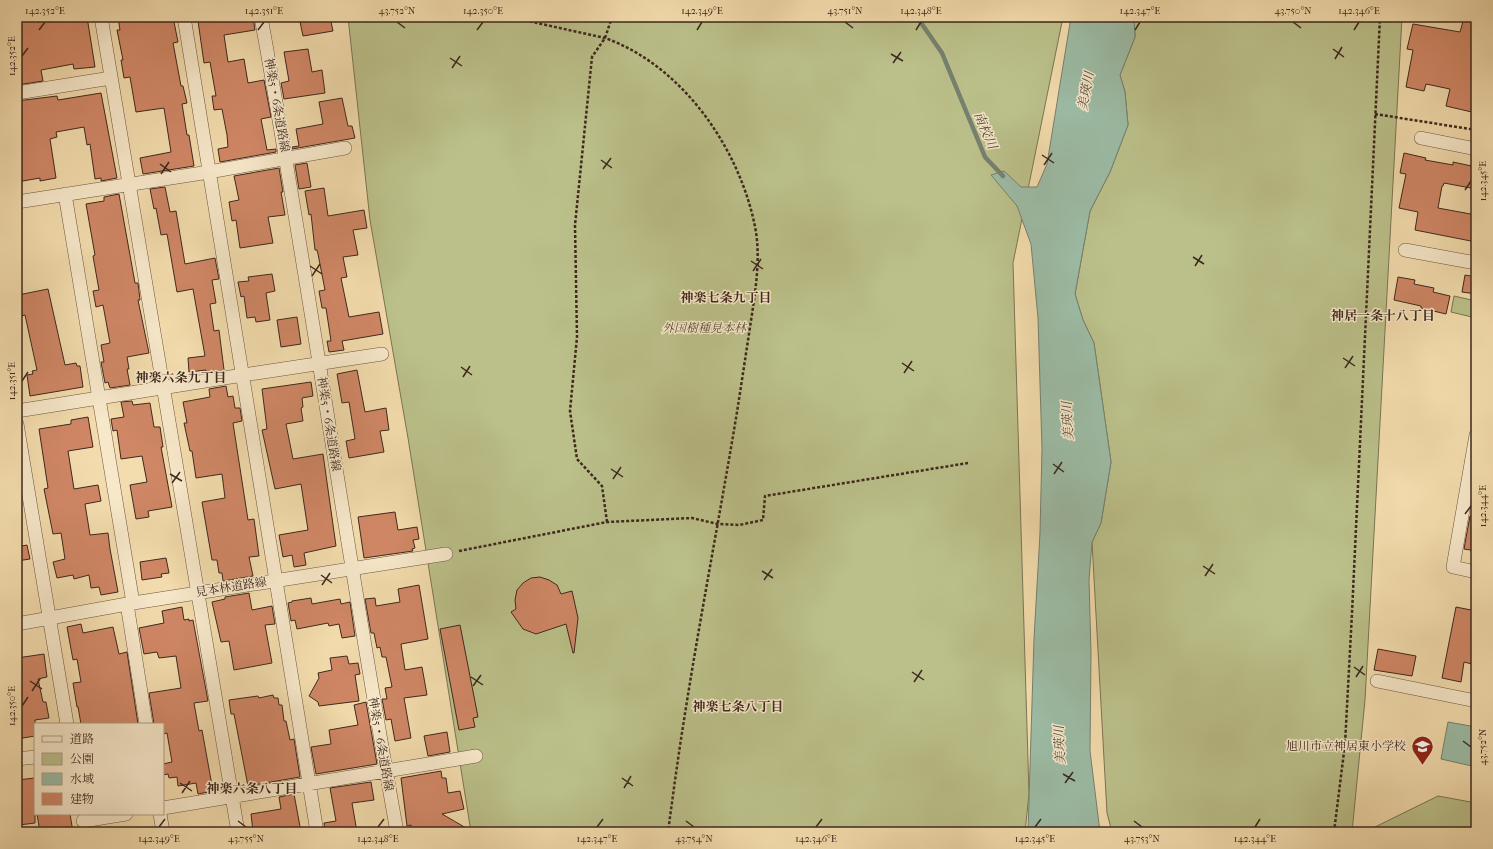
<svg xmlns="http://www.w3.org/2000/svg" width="1493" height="849" viewBox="0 0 1493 849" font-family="'IM FELL French Canon','Noto Serif JP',serif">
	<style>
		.green { fill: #bbc08a; stroke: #7c7454 }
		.water { fill: #9cbca6; stroke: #76816f }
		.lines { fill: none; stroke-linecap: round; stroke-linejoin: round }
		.stream { stroke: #76816f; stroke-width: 4.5 }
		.building { fill: #d08766; stroke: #3e281d }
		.minor-casing { stroke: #6b5541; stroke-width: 14 }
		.path { stroke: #3e281d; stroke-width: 2.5; stroke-dasharray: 3 2; stroke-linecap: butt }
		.minor { stroke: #f7e8ca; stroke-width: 13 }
		.ticks { fill: none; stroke: #3e281d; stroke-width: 1.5 }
		.labels { text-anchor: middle; stroke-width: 3; stroke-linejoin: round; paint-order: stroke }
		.street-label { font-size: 12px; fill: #3e281d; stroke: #f7e8ca }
		.park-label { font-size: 12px; font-style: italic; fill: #5d4e38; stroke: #f7e8ca }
		.poi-label { font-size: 12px; fill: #3e281d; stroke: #f7e8ca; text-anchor: end }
		.water-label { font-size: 13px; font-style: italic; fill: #564d3f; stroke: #f7e8ca }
		.neighbourhood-label { font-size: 13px; font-weight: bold; fill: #3e281d; stroke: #f7e8ca }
		.neatline { fill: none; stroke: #3e281d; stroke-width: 1.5 }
		.ticks-label { font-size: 10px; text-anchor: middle; fill: #3e281d }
	</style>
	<rect width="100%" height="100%" fill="#f3dcad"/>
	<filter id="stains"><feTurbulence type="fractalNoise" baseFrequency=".005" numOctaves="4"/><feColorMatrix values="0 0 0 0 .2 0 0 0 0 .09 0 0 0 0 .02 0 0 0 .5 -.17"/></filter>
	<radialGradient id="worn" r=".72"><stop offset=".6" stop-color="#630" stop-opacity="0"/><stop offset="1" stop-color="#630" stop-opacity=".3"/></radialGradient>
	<!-- green -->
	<path class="green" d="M 348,17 L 1063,17 L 1013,263 L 1029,794 L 1025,832 L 471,832 L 408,438 L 370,220 Z
		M 1134,17 L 1402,17 L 1365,700 L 1352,832 L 1112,832 L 1107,813 L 1092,542 L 1101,523 L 1111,462 L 1094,343 L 1083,320 L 1075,294 L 1090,211 L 1110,172 L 1128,125 L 1125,92 L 1120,75 L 1135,37 Z
		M 1454,296 L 1476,301 L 1476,318 L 1451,312 Z
		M 1438,796 L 1476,803 L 1476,832 L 1375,832 L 1375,827 Z"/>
	<!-- water -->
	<path class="water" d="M 1071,17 L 1134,17 L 1135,37 L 1120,75 L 1125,92 L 1128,125 L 1110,172 L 1090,211 L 1075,294 L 1083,320 L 1094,343 L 1111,462 L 1101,523 L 1092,542 L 1089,580 L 1091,653 L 1090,751 L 1100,832 L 1028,832 L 1034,639 L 1040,533 L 1042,449 L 1038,318 L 1031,244 L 1017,206 L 991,175 L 1004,171 L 1021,187 L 1037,187 L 1047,164 Z
		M 1448,722 L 1476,727 L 1476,767 L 1441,759 Z"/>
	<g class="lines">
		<!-- stream -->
		<path class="stream" d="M 917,17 L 942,53 L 985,157 L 1003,176"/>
	</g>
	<!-- building -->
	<path class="building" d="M 17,17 L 87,17 L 95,67 L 74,69 L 73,64 L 41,70 L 43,81 L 17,85 L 17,68 L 19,68 L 17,54 Z
		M 118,17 L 173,17 L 178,42 L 173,43 L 181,86 L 183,86 L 187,103 L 182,104 L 187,135 L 189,135 L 194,166 L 143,174 L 140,158 L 171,152 L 164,108 L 136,112 L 130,77 L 124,78 L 121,60 L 123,60 L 117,30 L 120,30 Z
		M 224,17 L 253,17 L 255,30 L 224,35 L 228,62 L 244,59 L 248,83 L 264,80 L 271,117 L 261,119 L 267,150 L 276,149 L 276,152 L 220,162 L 218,149 L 228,147 L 227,135 L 222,109 L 214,110 L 212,96 L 216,96 L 210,62 L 204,63 L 198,21 Z
		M 299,17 L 330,17 L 333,31 L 303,36 Z
		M 1464,18 L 1476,21 L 1476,113 L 1446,106 L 1450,89 L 1426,84 L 1424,91 L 1406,87 L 1413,50 L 1407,49 L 1413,24 L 1460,32 Z
		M 308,49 L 312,72 L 322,70 L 325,93 L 284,99 L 281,83 L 289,81 L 284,52 Z
		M 101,93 L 117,178 L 101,181 L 101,178 L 95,179 L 90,144 L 87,145 L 84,127 L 56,132 L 57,137 L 50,139 L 56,178 L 40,181 L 40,178 L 17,182 L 17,101 L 57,96 L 58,100 Z
		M 342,98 L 348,126 L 352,126 L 355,138 L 292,149 L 292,147 L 299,146 L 296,129 L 323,124 L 319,102 Z
		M 1404,153 L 1426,158 L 1425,160 L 1453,165 L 1453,162 L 1476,167 L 1476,189 L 1444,183 L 1443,186 L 1442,186 L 1438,208 L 1476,215 L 1476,242 L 1415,230 L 1418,212 L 1399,208 L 1406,174 L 1400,173 Z
		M 307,163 L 311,187 L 299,189 L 295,165 Z
		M 279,168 L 283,192 L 281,192 L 285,215 L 268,217 L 273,243 L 240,248 L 236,220 L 232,221 L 229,202 L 239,200 L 234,176 Z
		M 165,187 L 170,212 L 176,211 L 185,264 L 215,258 L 219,279 L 212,280 L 216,303 L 210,304 L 214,331 L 219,330 L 224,370 L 206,373 L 206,370 L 189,372 L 188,358 L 205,356 L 193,289 L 177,292 L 167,234 L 161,235 L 156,208 L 154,209 L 150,189 Z
		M 324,188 L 328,216 L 364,210 L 367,228 L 353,230 L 358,255 L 343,257 L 347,277 L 341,278 L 349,317 L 379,312 L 383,334 L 342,341 L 344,350 L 329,352 L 327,341 L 331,341 L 326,308 L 322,308 L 319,291 L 325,290 L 318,254 L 317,250 L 315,250 L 311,214 L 309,215 L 305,191 Z
		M 119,194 L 135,283 L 138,283 L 140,300 L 138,300 L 149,353 L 127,357 L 129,369 L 127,369 L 130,385 L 110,388 L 108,382 L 105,383 L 101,362 L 104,362 L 101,345 L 110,343 L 103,305 L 96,307 L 93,291 L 99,290 L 93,256 L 95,255 L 86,204 L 104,201 L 104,197 Z
		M 272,274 L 275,291 L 266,293 L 270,320 L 256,322 L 255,317 L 247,318 L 244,296 L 241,297 L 238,282 L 249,281 L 248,277 Z
		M 1465,275 L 1476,277 L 1476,294 L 1462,292 Z
		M 1398,277 L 1415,280 L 1414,284 L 1434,288 L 1433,292 L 1450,296 L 1446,314 L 1421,308 L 1421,306 L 1394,300 Z
		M 48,289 L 65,365 L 76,363 L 77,366 L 80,366 L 83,387 L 30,396 L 27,375 L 33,374 L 32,371 L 37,370 L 25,315 L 22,316 L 18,295 Z
		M 297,317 L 301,344 L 281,347 L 277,320 Z
		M 357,370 L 365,412 L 386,408 L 389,430 L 380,431 L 384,452 L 349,458 L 346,441 L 355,439 L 349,402 L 342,403 L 337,374 Z
		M 311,382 L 313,396 L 302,398 L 303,407 L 301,408 L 303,421 L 286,424 L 293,459 L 323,454 L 336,546 L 304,553 L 306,565 L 294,567 L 292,555 L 283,557 L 279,535 L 308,530 L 301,484 L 275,489 L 262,430 L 267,429 L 262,389 Z
		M 226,386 L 228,397 L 233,396 L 235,408 L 240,408 L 242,421 L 233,423 L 248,520 L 254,519 L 259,556 L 249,557 L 253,576 L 223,581 L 222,573 L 219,573 L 217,560 L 212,560 L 202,502 L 225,498 L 222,474 L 196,478 L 192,451 L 190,451 L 184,423 L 187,423 L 183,402 L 210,397 L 209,389 Z
		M 132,401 L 133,405 L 150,403 L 154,427 L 160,427 L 163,447 L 161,447 L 172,507 L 148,511 L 149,517 L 136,519 L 130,485 L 147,482 L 142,456 L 121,459 L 117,430 L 113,431 L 111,419 L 124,417 L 121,402 Z
		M 88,417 L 93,447 L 68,451 L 74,489 L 98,485 L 101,501 L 85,504 L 90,535 L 108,533 L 110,549 L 118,592 L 101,595 L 99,587 L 91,588 L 89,575 L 74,579 L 73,575 L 57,578 L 53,562 L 65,559 L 61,533 L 53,534 L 44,489 L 48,488 L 39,429 L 71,424 L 71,420 Z
		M 395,512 L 398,530 L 417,527 L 419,539 L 413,540 L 415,548 L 412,549 L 413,551 L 364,558 L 358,517 Z
		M 1470,516 L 1476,516 L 1476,551 L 1464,549 Z
		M 27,545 L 30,559 L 17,561 L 17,547 Z
		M 166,558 L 169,573 L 161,574 L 162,577 L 142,580 L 140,562 Z
		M 540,577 L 549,580 L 557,585 L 561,594 L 572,591 L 578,618 L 574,653 L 573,653 L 566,624 L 536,634 L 523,629 L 511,612 L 516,609 L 515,600 L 517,590 L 523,583 L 531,578 Z
		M 419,585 L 428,639 L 401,644 L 405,670 L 422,667 L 427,695 L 404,698 L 411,738 L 395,741 L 391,719 L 386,720 L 382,699 L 387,699 L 385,688 L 392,687 L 386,657 L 382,657 L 380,647 L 377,648 L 374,633 L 371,633 L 365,599 L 375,598 L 376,606 L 400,602 L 398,589 Z
		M 249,593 L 252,610 L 272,606 L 275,624 L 265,625 L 272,663 L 234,670 L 229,641 L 221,642 L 212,602 L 225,599 L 225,597 Z
		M 311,598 L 312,604 L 340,599 L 341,604 L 350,602 L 355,636 L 342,638 L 339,624 L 329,626 L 328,623 L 297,629 L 295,620 L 291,621 L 288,603 L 292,602 L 292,601 Z
		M 182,607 L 184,620 L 189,619 L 189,621 L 193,620 L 208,701 L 194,703 L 199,731 L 202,730 L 213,791 L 198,794 L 196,783 L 178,786 L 177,777 L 169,778 L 168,774 L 163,775 L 163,764 L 172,762 L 167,733 L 163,734 L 163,724 L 154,724 L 149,693 L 181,688 L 176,656 L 159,658 L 157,652 L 144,654 L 139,628 L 164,623 L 162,611 Z
		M 1456,607 L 1476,611 L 1476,665 L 1464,662 L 1461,682 L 1442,678 Z
		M 81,624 L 83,633 L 113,627 L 119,654 L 127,652 L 138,724 L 81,724 L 78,707 L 77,707 L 73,683 L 81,682 L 77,659 L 73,660 L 67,627 Z
		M 460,625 L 478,717 L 473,718 L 475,727 L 459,730 L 440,629 Z
		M 1378,649 L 1416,656 L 1412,676 L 1374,670 Z
		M 44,654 L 47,677 L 38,679 L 43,702 L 46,702 L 49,718 L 35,720 L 35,736 L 17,739 L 17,658 Z
		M 347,656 L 349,664 L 358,663 L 360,674 L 355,675 L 359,701 L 319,706 L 318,702 L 309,696 L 319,678 L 318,673 L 332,670 L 330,658 Z
		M 273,695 L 274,698 L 278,698 L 279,705 L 282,705 L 284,721 L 286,721 L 290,740 L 294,739 L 300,777 L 248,786 L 234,714 L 231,714 L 229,700 L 258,696 L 259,698 Z
		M 366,702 L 377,764 L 316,774 L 311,747 L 331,744 L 329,730 L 358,725 L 354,705 Z
		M 447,732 L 450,752 L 428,756 L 424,736 Z
		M 441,771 L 442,778 L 446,778 L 448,793 L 460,791 L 464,809 L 442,814 L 473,832 L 412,832 L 411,825 L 407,826 L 401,778 Z
		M 35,778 L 35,823 L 19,825 L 17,813 L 17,780 Z
		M 371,782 L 374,800 L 352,803 L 357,832 L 325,832 L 324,823 L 336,821 L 330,788 Z
		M 294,794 L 301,832 L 284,832 L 284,828 L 253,832 L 251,814 L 281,809 L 279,797 Z
		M 37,814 L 70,814 L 73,832 L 40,832 Z"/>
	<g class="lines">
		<defs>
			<path id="minor" d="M 101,17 L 238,832
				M 184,17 L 317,832
				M 261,17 C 310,288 348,561 397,832
				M 17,93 L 111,78
				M 1421,138 L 1471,148 L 1476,147
				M 65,194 L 133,603
				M 17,202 L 209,172 L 345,148
				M 1405,250 L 1476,263
				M 17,411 L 243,375 L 382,354
				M 17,424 L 67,724
				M 1476,435 L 1453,567 L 1476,572
				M 127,604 L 146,724
				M 17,624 L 127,604 L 446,554
				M 1377,681 L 1476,701
				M 17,759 L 35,757
				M 163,808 L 476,756
				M 160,814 L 163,832
				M 83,821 L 126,814"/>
		</defs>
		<!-- minor casing -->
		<use href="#minor" class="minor-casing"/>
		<!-- path -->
		<path class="path" d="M 510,17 L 605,38 C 684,66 742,152 756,232 C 760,259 756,287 752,314 C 747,347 742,380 737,412 C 720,515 700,617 684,720 C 678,757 673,795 668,832
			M 1375,114 L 1476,130
			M 607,522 L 602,486 L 577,459 L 570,411 L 577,337 L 575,225 L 592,57 L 605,38 L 612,17
			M 459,551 L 607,522 L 692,518 L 718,524 L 739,525 L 763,520 L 765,496 L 968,463
			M 1334,832 L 1345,744 L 1352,613 L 1380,17"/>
		<!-- minor -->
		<use href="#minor" class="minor"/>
	</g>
	<!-- ticks -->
	<path class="ticks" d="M 397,22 L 405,28M 845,22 L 853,28M 1293,22 L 1301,28M 39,30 L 45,22M 258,30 L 264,22M 477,30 L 483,22M 697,30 L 702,22M 916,30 L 921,22M 1135,30 L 1140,22M 1354,30 L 1359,22M 1333,49 L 1344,57M 891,54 L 903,61M 22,56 L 28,48M 450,58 L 462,66M 1335,59 L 1342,47M 893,63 L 901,52M 452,68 L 460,56M 1042,155 L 1054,163M 601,160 L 612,168M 160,164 L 171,172M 1044,165 L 1052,153M 603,169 L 611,158M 161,174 L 169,162M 1465,190 L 1471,181M 1193,257 L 1204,264M 751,261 L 763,269M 310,266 L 322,274M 1195,266 L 1202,255M 753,271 L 761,259M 312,276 L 320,264M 1343,358 L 1355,366M 902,363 L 914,371M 461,367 L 472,375M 1345,368 L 1353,356M 904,373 L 912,361M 463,377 L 470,366M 22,381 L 28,372M 1053,464 L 1064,472M 611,469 L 623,477M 170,474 L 182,481M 1054,474 L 1062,462M 613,479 L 621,467M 172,483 L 180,472M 1465,514 L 1471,506M 1203,566 L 1215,574M 762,571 L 773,578M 321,575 L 332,583M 1205,576 L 1213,564M 764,580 L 772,569M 322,585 L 330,573M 1354,667 L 1365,675M 912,672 L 924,680M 471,677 L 483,685M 1356,677 L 1363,666M 30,681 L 42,689M 914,682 L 922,670M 473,686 L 481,675M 32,691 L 40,679M 22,706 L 28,697M 1463,741 L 1471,747M 1063,774 L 1075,781M 622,778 L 633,786M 180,783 L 192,791M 1065,783 L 1073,772M 624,788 L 631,776M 182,793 L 190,781M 238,821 L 246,827M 686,821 L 694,827M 1134,821 L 1142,827M 159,827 L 165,819M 378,827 L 384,819M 597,827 L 603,819M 816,827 L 822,819M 1035,827 L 1041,819M 1255,827 L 1260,819"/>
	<!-- icons -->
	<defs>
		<symbol id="school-pin" viewBox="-11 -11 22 30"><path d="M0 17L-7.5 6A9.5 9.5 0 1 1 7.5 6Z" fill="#8f2418" stroke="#f7e8ca"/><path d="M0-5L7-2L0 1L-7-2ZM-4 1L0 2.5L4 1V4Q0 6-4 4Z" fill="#fff"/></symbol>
	</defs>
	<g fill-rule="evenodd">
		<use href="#school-pin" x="1410" y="734" width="25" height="34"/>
	</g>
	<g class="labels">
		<!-- street labels -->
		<g class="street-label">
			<text transform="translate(277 105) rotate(80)" y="4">神楽5・6条道路線</text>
			<text transform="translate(329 424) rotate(81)" y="4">神楽5・6条道路線</text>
			<text transform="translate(231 587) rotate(-9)" y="4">見本林道路線</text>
			<text transform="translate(381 744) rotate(80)" y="4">神楽5・6条道路線</text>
		</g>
		<!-- park labels -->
		<g class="park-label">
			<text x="704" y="332">外国樹種見本林</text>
		</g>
		<!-- poi labels -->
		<g class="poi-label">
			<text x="1406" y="750">旭川市立神居東小学校</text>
		</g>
		<!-- water labels -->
		<g class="water-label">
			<text transform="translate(1085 91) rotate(-79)" y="5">美瑛川</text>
			<text transform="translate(986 130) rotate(67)" y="5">南校川</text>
			<text transform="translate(1067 421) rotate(-93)" y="5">美瑛川</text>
			<text transform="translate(1059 745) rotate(-93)" y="5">美瑛川</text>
		</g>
		<!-- neighbourhood labels -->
		<g class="neighbourhood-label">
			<text x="726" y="302">神楽七条九丁目</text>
			<text x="1383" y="320">神居一条十八丁目</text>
			<text x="181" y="382">神楽六条九丁目</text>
			<text x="738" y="711">神楽七条八丁目</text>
			<text x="252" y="793">神楽六条八丁目</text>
		</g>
	</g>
	<!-- margin -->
	<rect width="1493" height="849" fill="none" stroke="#f3dcad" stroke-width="44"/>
	<!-- legend -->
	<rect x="34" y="723" width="130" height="92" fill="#f7e8ca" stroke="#ad9b85"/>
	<rect x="42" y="736" width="20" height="6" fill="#f7e8ca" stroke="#ad9b85"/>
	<text x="70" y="743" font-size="12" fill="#3e281d">道路</text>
	<rect x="42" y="753" width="20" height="12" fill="#bbc08a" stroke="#ad9b85"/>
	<text x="70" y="763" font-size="12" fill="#3e281d">公園</text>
	<rect x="42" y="773" width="20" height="12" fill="#9cbca6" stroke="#ad9b85"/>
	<text x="70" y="783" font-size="12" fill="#3e281d">水域</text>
	<rect x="42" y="793" width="20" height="12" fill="#d08766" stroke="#ad9b85"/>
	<text x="70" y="803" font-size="12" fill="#3e281d">建物</text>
	<rect x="22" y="22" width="1449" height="805" class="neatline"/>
	<g class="ticks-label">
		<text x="45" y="14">142.352°E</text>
		<text x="264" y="14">142.351°E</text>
		<text x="397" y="14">43.752°N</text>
		<text x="483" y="14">142.350°E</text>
		<text x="702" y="14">142.349°E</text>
		<text x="845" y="14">43.751°N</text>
		<text x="921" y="14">142.348°E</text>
		<text x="1140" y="14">142.347°E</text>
		<text x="1293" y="14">43.750°N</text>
		<text x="1359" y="14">142.346°E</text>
		<text transform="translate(11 56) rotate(-90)" y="4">142.352°E</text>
		<text transform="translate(1482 181) rotate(-90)" y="4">142.345°E</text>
		<text transform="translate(11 381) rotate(-90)" y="4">142.351°E</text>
		<text transform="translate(1482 506) rotate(-90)" y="4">142.344°E</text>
		<text transform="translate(11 706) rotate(-90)" y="4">142.350°E</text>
		<text transform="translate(1482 747) rotate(-90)" y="4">43.752°N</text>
		<text x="159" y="842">142.349°E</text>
		<text x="246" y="842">43.755°N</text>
		<text x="378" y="842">142.348°E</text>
		<text x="597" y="842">142.347°E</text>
		<text x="694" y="842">43.754°N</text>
		<text x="816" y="842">142.346°E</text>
		<text x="1035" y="842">142.345°E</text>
		<text x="1142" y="842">43.753°N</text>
		<text x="1255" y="842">142.344°E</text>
	</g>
	<rect width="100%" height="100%" filter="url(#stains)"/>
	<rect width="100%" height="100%" fill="url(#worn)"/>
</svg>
